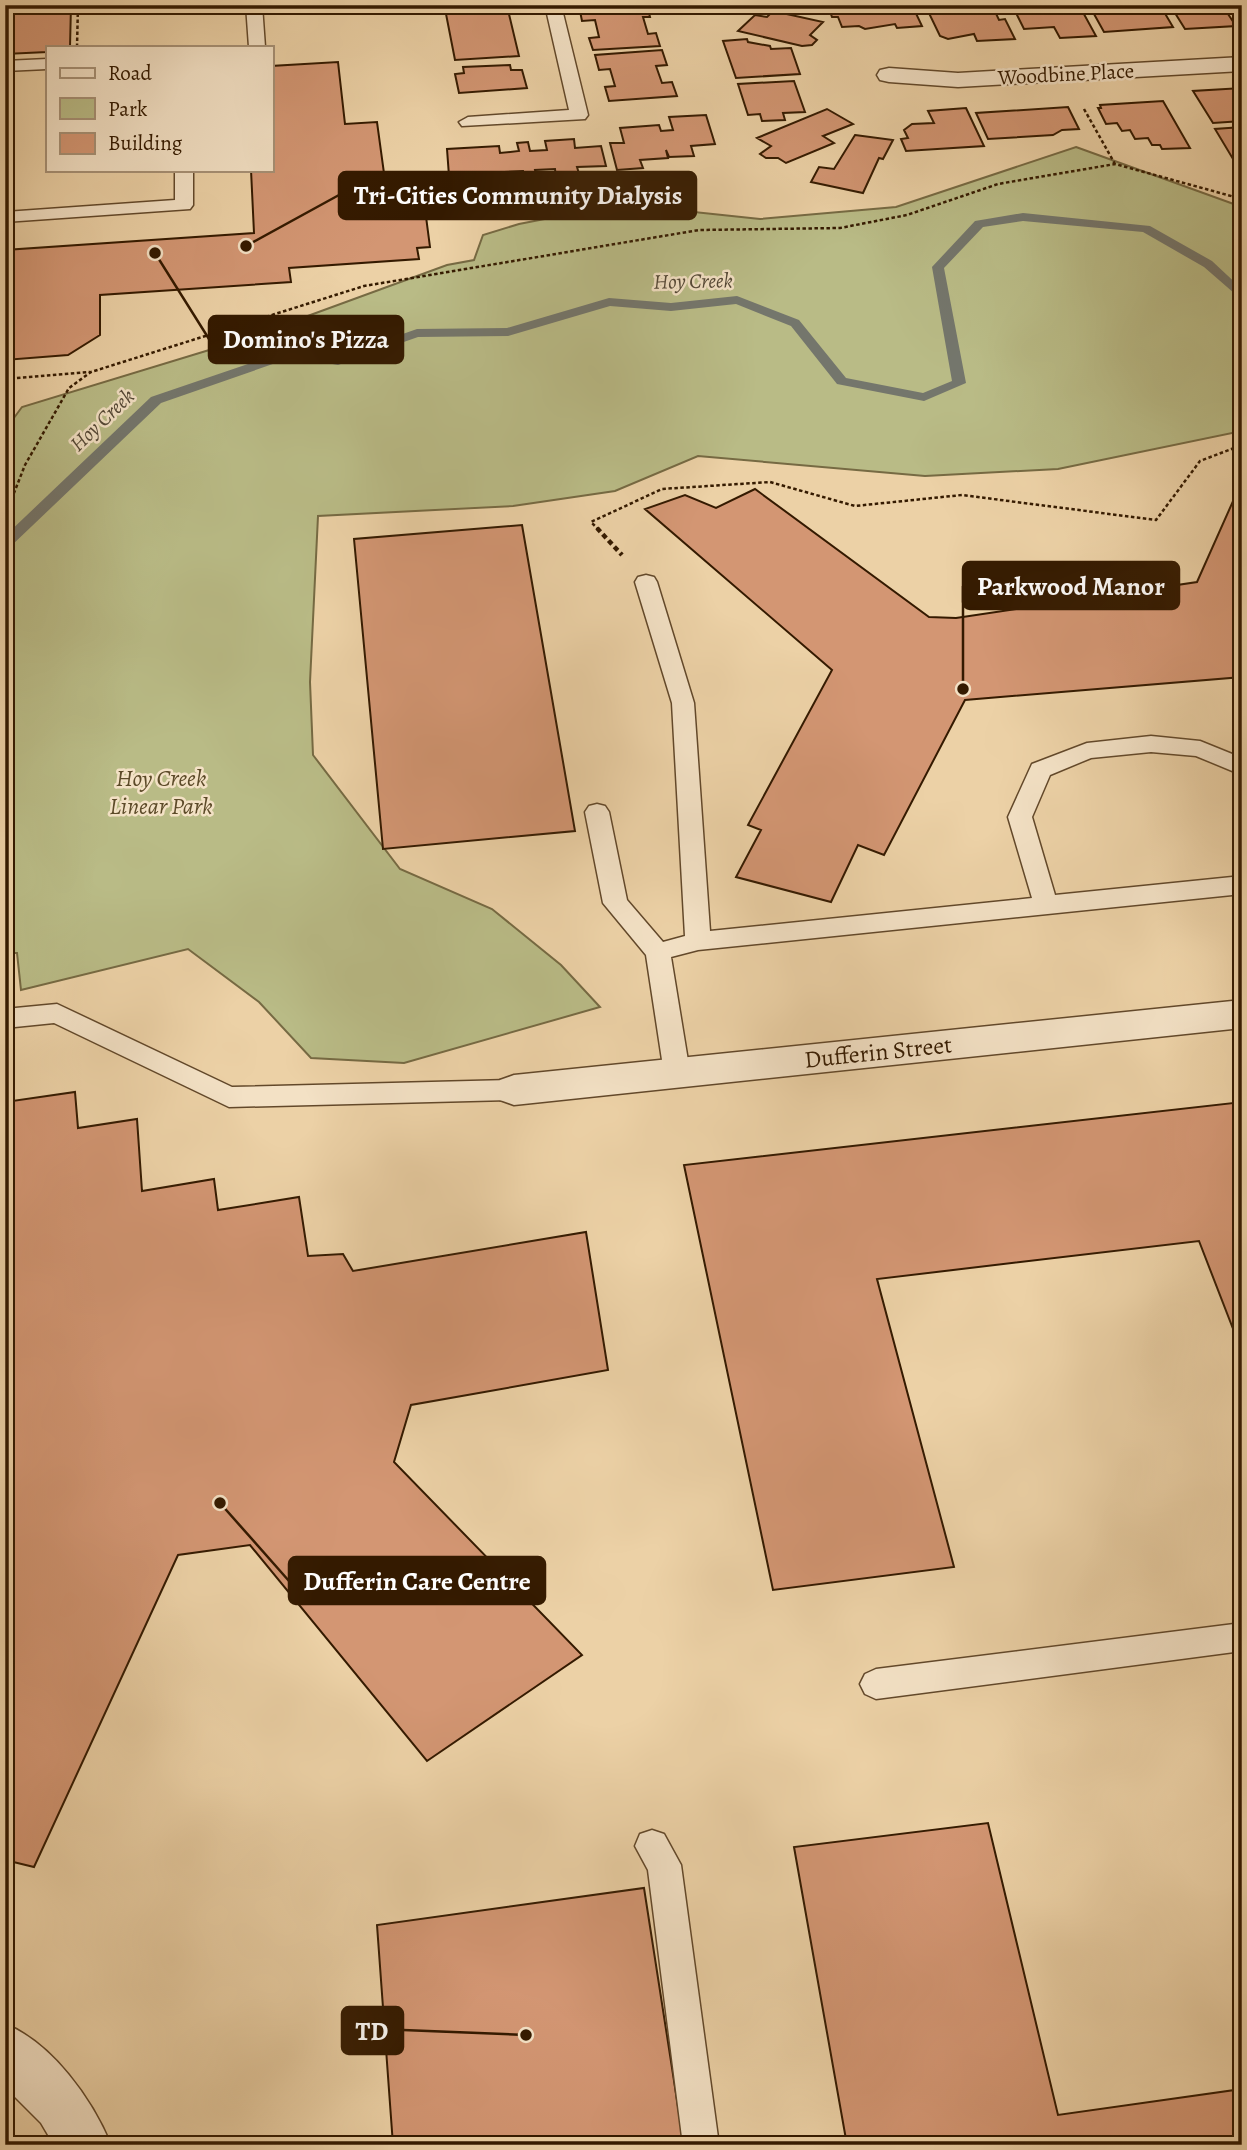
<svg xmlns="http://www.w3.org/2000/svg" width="1247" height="2150" viewBox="0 0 1247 2150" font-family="Alegreya,serif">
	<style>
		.green { fill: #b9bb86; stroke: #766a43; stroke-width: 2 }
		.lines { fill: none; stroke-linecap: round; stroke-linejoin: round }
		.stream { fill: #74766c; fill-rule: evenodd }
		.building { fill: #d39673; stroke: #341a00; stroke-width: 2 }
		.lane-casing { stroke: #62482a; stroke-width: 3 }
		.street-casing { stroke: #62482a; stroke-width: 3 }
		.path-far1 { stroke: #341a00; stroke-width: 2.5; stroke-dasharray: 3.5 2.5; stroke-linecap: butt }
		.path { stroke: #341a00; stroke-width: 4.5; stroke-dasharray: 5 3.5; stroke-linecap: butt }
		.lane { fill: #f3e1c5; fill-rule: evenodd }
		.street { fill: #f3e1c5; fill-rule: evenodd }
		.labels { text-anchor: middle; stroke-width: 5; stroke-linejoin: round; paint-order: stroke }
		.far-street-label { font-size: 21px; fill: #341a00; stroke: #f3e1c5 }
		.far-water-label { font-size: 21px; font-style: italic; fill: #544836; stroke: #f3e1c5 }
		.park-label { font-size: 24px; font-style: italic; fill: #5c4a28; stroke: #f3e1c5 }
		.street-label { font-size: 24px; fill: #341a00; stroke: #f3e1c5 }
		.leader { fill: none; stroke: #341a00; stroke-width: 2.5 }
		.callout-dot { fill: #341a00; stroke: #f3e1c5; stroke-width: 2.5 }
		.callout { fill: #341a00; stroke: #341a00; stroke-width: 2.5 }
		.callout-label { font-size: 26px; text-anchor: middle; font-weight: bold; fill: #fff }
	</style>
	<rect width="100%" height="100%" fill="#ecd1a6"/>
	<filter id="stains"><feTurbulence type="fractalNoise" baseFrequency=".00286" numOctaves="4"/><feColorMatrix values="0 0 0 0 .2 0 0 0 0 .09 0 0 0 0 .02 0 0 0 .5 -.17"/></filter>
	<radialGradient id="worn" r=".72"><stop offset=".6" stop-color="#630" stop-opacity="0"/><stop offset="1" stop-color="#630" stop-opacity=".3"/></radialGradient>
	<!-- green -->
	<path class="green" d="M 1076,147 L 1242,207 L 1242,431 L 1058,469 L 925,476 L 698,456 L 615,491 L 513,506 L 318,516 L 310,682 L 313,755 L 400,869 L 492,909 L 561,965 L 600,1007 L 404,1063 L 311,1058 L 259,1002 L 188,949 L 21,990 L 17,953 L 5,953 L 5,430 L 22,407 L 242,340 L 447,265 L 474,260 L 483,235 L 519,224 L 611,206 L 650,216 L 694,212 L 760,219 L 896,207 Z"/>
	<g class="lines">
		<!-- stream -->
		<path class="stream" d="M 1023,213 L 1150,226 L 1212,261 L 1242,289 L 1242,300 L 1204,267 L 1143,232 L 1023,221 L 983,227 L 944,268 L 966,383 L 924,401 L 837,384 L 791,326 L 736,304 L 671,311 L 610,306 L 508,336 L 418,337 L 338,365 L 293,357 L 161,403 L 10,547 L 5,548 L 5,536 L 151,397 L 292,349 L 337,357 L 417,329 L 507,328 L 609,298 L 671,303 L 737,296 L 799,320 L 846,378 L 923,393 L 952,381 L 932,267 L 975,221 Z"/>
	</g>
	<!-- building -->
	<path class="building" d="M 5,5 L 71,5 L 70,47 L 47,47 L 47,52 L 5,54 Z
		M 647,5 L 650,17 L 643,17 L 648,34 L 656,33 L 660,46 L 593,50 L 589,38 L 599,37 L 595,20 L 582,21 L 579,6 Z
		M 912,5 L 922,26 L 897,28 L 895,24 L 865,29 L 859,26 L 842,27 L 838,17 L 832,17 L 828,6 Z
		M 992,5 L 999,20 L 1005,19 L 1015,39 L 977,41 L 974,34 L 948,39 L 940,36 L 926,7 Z
		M 1079,5 L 1096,36 L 1060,38 L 1054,27 L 1024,29 L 1013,7 Z
		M 1089,5 L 1160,5 L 1173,27 L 1104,32 Z
		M 1170,5 L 1222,5 L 1236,26 L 1185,29 Z
		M 508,10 L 519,56 L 455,60 L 446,14 Z
		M 773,11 L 823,22 L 810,35 L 817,40 L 812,45 L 802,46 L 738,31 L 755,15 L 767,17 Z
		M 747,39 L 748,42 L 770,46 L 771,49 L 791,48 L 800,74 L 736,78 L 723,41 Z
		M 662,50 L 667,65 L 656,66 L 662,83 L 672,82 L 677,96 L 609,101 L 605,87 L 615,86 L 610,69 L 599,70 L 595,55 Z
		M 338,62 L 345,124 L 377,122 L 386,188 L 422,186 L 430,247 L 417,248 L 419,259 L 289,268 L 291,282 L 100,295 L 100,335 L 68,355 L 5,360 L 5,250 L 254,233 L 251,170 L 271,170 L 271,66 Z
		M 510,65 L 511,70 L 522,70 L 527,88 L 459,93 L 455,74 L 464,73 L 463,67 Z
		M 794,81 L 805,112 L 783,113 L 785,120 L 762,121 L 760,114 L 748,115 L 738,84 Z
		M 1242,88 L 1242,121 L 1213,123 L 1193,91 Z
		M 1163,101 L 1190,148 L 1162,149 L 1160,145 L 1152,145 L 1148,138 L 1135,139 L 1130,130 L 1122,131 L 1117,123 L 1106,124 L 1098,108 L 1101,108 L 1100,105 Z
		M 1068,107 L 1079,129 L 1062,130 L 1053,135 L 988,139 L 976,113 Z
		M 966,108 L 984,146 L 906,151 L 901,139 L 908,138 L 904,130 L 912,124 L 934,123 L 928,111 Z
		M 827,109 L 853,124 L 823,136 L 834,143 L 786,163 L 778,158 L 766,158 L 760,154 L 771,146 L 757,138 Z
		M 706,115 L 715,144 L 691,146 L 694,156 L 669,157 L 666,150 L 668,158 L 640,160 L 643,168 L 617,170 L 610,143 L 624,143 L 620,128 L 659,125 L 661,131 L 673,130 L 669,117 Z
		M 1242,127 L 1242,174 L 1215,129 Z
		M 855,135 L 893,140 L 883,159 L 879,158 L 863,193 L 811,182 L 819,167 L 834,169 Z
		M 574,139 L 575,148 L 601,146 L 606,166 L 577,167 L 580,177 L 556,178 L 555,169 L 535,170 L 537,179 L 524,180 L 523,171 L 505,172 L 506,181 L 453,185 L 449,176 L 447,149 L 499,146 L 500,153 L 519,151 L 517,143 L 528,142 L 530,151 L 547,150 L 545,141 Z
		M 1242,481 L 1242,677 L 965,700 L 884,855 L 858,845 L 831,902 L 736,877 L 761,830 L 748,825 L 832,670 L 645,509 L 685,495 L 716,508 L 755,489 L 929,617 L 956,618 L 1197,582 Z
		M 522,525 L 575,831 L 383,849 L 354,539 Z
		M 75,1092 L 78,1128 L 137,1119 L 142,1191 L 214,1179 L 218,1210 L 299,1197 L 308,1256 L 343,1254 L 353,1271 L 586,1232 L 608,1370 L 411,1405 L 394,1462 L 582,1655 L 427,1761 L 250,1545 L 178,1555 L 34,1867 L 5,1860 L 5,1102 Z
		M 1242,1102 L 1242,1352 L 1199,1241 L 877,1279 L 954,1567 L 773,1590 L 684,1165 Z
		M 988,1823 L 1058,2115 L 1242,2089 L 1242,2145 L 847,2145 L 794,1847 Z
		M 644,1888 L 684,2145 L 393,2145 L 377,1925 Z"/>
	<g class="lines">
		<defs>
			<path id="lane" d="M 246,5 L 262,5 L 265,47 L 249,47 Z
				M 545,5 L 561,5 L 588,115 L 585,119 L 462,126 L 459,122 L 468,117 L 569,110 Z
				M 47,59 L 47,69 L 5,71 L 5,61 Z
				M 175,170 L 193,170 L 193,205 L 190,209 L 5,222 L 5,212 L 175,200 Z
				M 646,575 L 654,577 L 657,582 L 694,703 L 710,931 L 1032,898 L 1008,817 L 1032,764 L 1087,743 L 1151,736 L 1200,741 L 1242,758 L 1242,775 L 1196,756 L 1151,752 L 1091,758 L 1050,775 L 1032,817 L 1055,895 L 1242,876 L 1242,894 L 698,950 L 671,957 L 690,1073 L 686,1080 L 677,1083 L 668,1080 L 664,1073 L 646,955 L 603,903 L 585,812 L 589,806 L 597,804 L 605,806 L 609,812 L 627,900 L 663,942 L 685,936 L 672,703 L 635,582 L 638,577 Z
				M 57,1004 L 232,1087 L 514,1080 L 523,1083 L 527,1090 L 523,1097 L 514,1100 L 229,1107 L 54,1023 L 5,1028 L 5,1009 Z
				M 1242,1623 L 1242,1651 L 876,1699 L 865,1694 L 860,1684 L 865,1674 L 876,1669 Z
				M 652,1830 L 664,1834 L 681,1865 L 719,2145 L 683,2145 L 648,1870 L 635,1846 L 640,1834 Z"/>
			<path id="street" d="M 1242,57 L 1242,71 L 958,87 L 889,82 L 880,80 L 877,75 L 880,70 L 889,68 L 958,73 Z
				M 1242,1000 L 1242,1028 L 514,1105 L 500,1100 L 495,1090 L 500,1080 L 514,1075 Z
				M 5,2024 C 52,2043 92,2099 111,2145 L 54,2145 L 41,2123 L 5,2087 Z"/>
		</defs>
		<!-- lane casing -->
		<use href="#lane" class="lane-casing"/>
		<!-- street casing -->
		<use href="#street" class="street-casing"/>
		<!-- path-far1 -->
		<path class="path-far1" d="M 77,47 L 78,5
			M 1084,109 L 1115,164
			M 5,379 L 90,372
			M 5,516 L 25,465 L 69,388 L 91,372 L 364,286 L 699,230 L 840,228 L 907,215 L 998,184 L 1115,164 L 1242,199
			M 599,530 L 591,522 L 662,489 L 770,482 L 855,506 L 962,495 L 1156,520 L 1200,461 L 1242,445"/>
		<!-- path -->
		<path class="path" d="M 597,528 L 622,555"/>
		<!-- lane -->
		<use href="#lane" class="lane"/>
		<!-- street -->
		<use href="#street" class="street"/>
	</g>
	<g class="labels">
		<!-- far-street labels -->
		<g class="far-street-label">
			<text transform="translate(1066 74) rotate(-3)" y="7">Woodbine Place</text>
		</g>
		<!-- far-water labels -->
		<g class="far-water-label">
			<text transform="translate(693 281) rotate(-1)" y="7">Hoy Creek</text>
			<text transform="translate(102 420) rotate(-44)" y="7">Hoy Creek</text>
		</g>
		<!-- park labels -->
		<g class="park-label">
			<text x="161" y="786">Hoy Creek<tspan x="161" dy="28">Linear Park</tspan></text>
		</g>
		<!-- street labels -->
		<g class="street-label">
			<text transform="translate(878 1052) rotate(-6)" y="8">Dufferin Street</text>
		</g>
	</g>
	<!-- callouts -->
	<path class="leader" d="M246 246L339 195M155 253L209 339M963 689L963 586M220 1503L289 1581M526 2035L403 2030"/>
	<g class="callout-dot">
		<circle cx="246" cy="246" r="7"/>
		<circle cx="155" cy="253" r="7"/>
		<circle cx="963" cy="689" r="7"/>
		<circle cx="220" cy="1503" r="7"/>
		<circle cx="526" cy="2035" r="7"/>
	</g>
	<g class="callout">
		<rect x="339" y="172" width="357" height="47" rx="7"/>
		<rect x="209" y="316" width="194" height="47" rx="7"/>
		<rect x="963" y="562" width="216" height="47" rx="7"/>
		<rect x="289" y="1557" width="256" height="47" rx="7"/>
		<rect x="342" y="2007" width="61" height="47" rx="7"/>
	</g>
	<g class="callout-label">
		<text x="518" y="204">Tri-Cities Community Dialysis</text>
		<text x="306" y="348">Domino's Pizza</text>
		<text x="1071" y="595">Parkwood Manor</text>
		<text x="417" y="1590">Dufferin Care Centre</text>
		<text x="372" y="2040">TD</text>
	</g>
	<!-- margin -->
	<rect width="1247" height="2150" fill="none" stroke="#ecd1a6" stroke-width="28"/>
	<rect x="7" y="7" width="1233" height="2136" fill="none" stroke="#341a00" stroke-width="3.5"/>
	<rect x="14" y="14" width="1219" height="2122" fill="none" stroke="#341a00" stroke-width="2"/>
	<!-- legend -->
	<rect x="46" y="46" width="228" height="126" fill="#f3e1c5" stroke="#a79176" stroke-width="2"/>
	<rect x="60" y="68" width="35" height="10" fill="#f3e1c5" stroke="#a79176" stroke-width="2"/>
	<text x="108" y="80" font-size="21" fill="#341a00">Road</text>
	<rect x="60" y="98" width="35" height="21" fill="#b9bb86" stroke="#a79176" stroke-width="2"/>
	<text x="108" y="116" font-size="21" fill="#341a00">Park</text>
	<rect x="60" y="133" width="35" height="21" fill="#d39673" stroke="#a79176" stroke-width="2"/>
	<text x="108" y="150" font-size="21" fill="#341a00">Building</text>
	<rect width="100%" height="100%" filter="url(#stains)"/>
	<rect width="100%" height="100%" fill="url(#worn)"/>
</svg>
